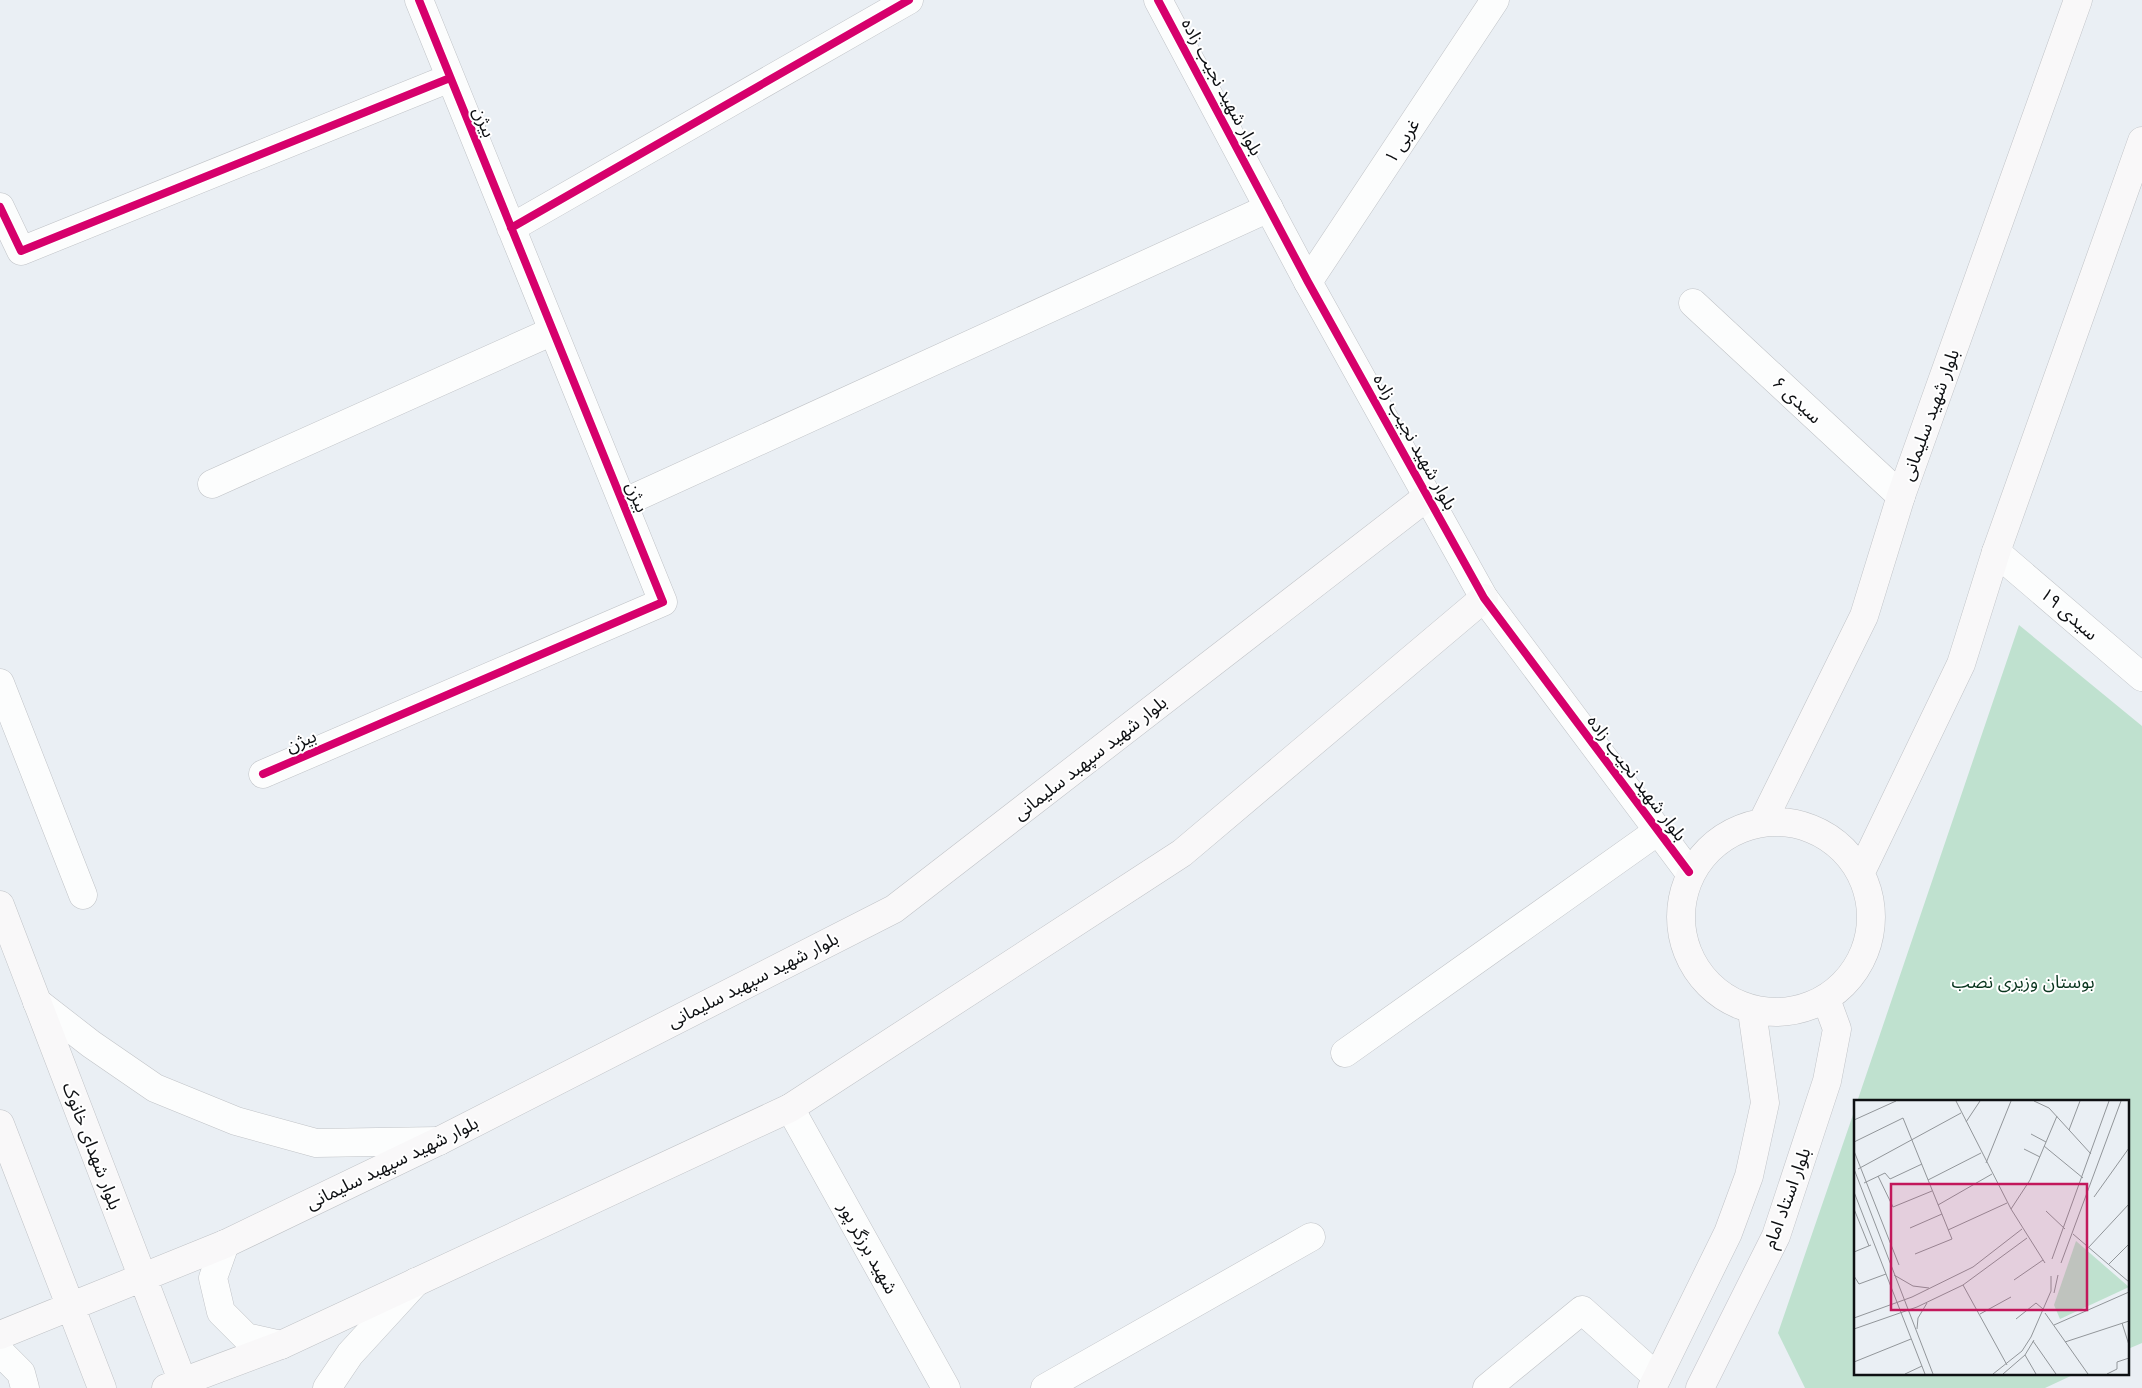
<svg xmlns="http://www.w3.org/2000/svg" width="2142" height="1388" viewBox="0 0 2142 1388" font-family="'Varela Round','Noto Sans Arabic',sans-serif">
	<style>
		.green { fill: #bfe1cf }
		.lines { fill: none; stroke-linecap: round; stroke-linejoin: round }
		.minor-casing { stroke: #c0c3c7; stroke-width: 29 }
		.tertiary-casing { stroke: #c0c3c7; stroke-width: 29 }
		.secondary-casing { stroke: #c0c3c7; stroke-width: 29 }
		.minor { stroke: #fcfdfd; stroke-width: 28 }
		.tertiary { stroke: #fcfdfd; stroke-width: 28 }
		.secondary { stroke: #f9f8f9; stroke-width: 28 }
		.cycleway-casing { stroke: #fff; stroke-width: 11 }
		.cycleway { stroke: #d6006c; stroke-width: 8 }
		.labels { text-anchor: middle; stroke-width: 4; stroke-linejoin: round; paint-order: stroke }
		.street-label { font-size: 18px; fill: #0e1013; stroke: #fff }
		.park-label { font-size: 18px; fill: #09351e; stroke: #fff }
		.inset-road { fill: none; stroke: #92969a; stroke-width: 1 }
		.view { fill: #c2185b; fill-opacity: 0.15; stroke: #c2185b; stroke-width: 2.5 }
		.inset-edge { fill: none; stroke: #0e1013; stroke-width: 2.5 }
	</style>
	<rect width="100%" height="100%" fill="#eaeff4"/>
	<!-- green -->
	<path class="green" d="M 2019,625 L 2142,726 L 2142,1343 L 2128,1349 L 2128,1102 L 1857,1102 Z
		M 1856,1106 L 1856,1374 L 2075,1374 L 2045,1388 L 1805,1388 L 1778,1333 Z"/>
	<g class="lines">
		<defs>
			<path id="minor" d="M 0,207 L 21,251 L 450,78
				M 511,228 L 909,0
				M 1308,282 L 1495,0
				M 1693,303 L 1901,496
				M 212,484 L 553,331
				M 623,503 L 1269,208
				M 1996,552 L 2142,677
				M 0,683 L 83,895
				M 263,774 L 663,602 L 419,0
				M 1345,1053 L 1658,831
				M 790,1108 L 946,1388
				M 1045,1388 L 1311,1237
				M 1487,1388 L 1582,1310 L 1657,1377"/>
			<path id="tertiary" d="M 1158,0 L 1308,282 L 1484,598 L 1689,872
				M 37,1002 L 91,1044 L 155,1088 L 236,1121 L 316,1143 L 439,1141
				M 225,1244 L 213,1278 L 221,1312 L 246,1337 L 281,1345
				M 0,1352 L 21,1373 L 25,1388
				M 327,1388 L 350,1354 L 416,1282"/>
			<path id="secondary" d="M 1763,821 L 1864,616 L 1901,496 L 2078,0
				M1681 917a95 95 0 1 1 190 0a95 95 0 1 1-190 0Z
				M 1861,872 L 1961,664 L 1996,552 L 2142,141
				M 0,905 L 185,1388
				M 0,1124 L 102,1388
				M 0,1335 L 225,1244 L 439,1141 L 894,909 L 1428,496
				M 166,1388 L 281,1345 L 790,1108 L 1182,853 L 1484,598
				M 1652,1388 L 1728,1233 L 1749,1176 L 1765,1103 L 1752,1011
				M 1700,1388 L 1776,1236 L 1827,1081 L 1837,1029 L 1826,999"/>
		</defs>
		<!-- minor casing -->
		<use href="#minor" class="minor-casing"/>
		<!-- tertiary casing -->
		<use href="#tertiary" class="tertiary-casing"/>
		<!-- secondary casing -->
		<use href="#secondary" class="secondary-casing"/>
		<!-- minor -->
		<use href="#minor" class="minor"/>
		<!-- tertiary -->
		<use href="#tertiary" class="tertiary"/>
		<!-- secondary -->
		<use href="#secondary" class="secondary"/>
		<defs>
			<path id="cycleway" d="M 1158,0 L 1308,282 L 1484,598 L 1689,872
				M 0,207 L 21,251 L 450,78
				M 511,228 L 909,0
				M 263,774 L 663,602 L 419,0"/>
		</defs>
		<!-- cycleway casing -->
		<use href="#cycleway" class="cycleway-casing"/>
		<!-- cycleway -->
		<use href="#cycleway" class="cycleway"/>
	</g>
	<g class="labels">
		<!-- street labels -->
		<g class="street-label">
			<text transform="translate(1222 87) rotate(62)" y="6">بلوار شهید نجیب زاده</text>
			<text transform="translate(484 122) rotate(68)" y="6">بیژن</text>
			<text transform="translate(1402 141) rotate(-57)" y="6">غربی ۱</text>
			<text transform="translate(1797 400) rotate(43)" y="6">سیدی ۶</text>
			<text transform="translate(1930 415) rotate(-70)" y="6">بلوار شهید سلیمانی</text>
			<text transform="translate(1415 442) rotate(61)" y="6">بلوار شهید نجیب زاده</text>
			<text transform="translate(637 497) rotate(68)" y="6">بیژن</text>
			<text transform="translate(2069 614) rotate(41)" y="6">سیدی ۱۹</text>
			<text transform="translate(301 741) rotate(-23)" y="6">بیژن</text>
			<text transform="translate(1090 758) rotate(-38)" y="6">بلوار شهید سپهبد سلیمانی</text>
			<text transform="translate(1637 778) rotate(53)" y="6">بلوار شهید نجیب زاده</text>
			<text transform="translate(753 980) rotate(-27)" y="6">بلوار شهید سپهبد سلیمانی</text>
			<text transform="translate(92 1146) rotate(69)" y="6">بلوار شهدای خانوک</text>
			<text transform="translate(392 1163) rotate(-26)" y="6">بلوار شهید سپهبد سلیمانی</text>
			<text transform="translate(1787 1198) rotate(-70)" y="6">بلوار استاد امام</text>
			<text transform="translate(868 1248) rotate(61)" y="6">شهید برزگر پور</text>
		</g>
		<!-- park labels -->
		<g class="park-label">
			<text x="2023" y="988">بوستان وزیری نصب</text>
		</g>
	</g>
	<!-- overview -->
	<g transform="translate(1854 1100)">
		<rect width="275" height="275" fill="#eaeff4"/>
		<path d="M 222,141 L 275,187 L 206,219 L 200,205 Z" fill="#bfe1cf"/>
		<path class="inset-road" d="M 102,1 L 157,109 L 191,163M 180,1 L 195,8 L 237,54M 0,20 L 42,1M 112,22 L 126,1M 215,30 L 226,1M 177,34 L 192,42M 0,42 L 49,18 L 98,139 L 61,154M 190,46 L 229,78M 170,49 L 186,57M 0,51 L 45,165M 132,63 L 157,1M 0,69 L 79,274M 4,69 L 107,13M 24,76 L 39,107 L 78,91M 74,80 L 127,53M 10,83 L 31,73 L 36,79 L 68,64M 0,92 L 71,274M 240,97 L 275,48M 84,105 L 138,74M 0,109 L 15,146M 157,109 L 176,80 L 203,16M 192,111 L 211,129M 56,128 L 88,114M 94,130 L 153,103M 219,134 L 275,182M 235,147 L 275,104M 0,152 L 17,145M 198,159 L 255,1M 207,163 L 267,1M 255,164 L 275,144M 40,175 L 59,186 L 75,188M 0,176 L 5,184 L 32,174M 160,180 L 189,160M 109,185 L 153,265M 200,193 L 204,175M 191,213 L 234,274M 126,214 L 157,197M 0,218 L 58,197 L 119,167 L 168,129M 162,219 L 182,203 L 189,209M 268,223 L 275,245M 200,225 L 275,192M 0,229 L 63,207 L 109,185 L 173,138M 63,229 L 64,218 L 73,203M 179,241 L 202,274M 211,242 L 275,221M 171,255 L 182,274M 0,262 L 57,239M 51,274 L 68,266M 139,274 L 168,251 L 177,237 L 197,191 L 197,176M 149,274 L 171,255 L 180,240M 253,274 L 263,269 L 263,262 L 275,258"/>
		<path class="view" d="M 37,84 L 233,84 L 233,210 L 37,210 Z"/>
		<rect width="275" height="275" class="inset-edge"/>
	</g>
</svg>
